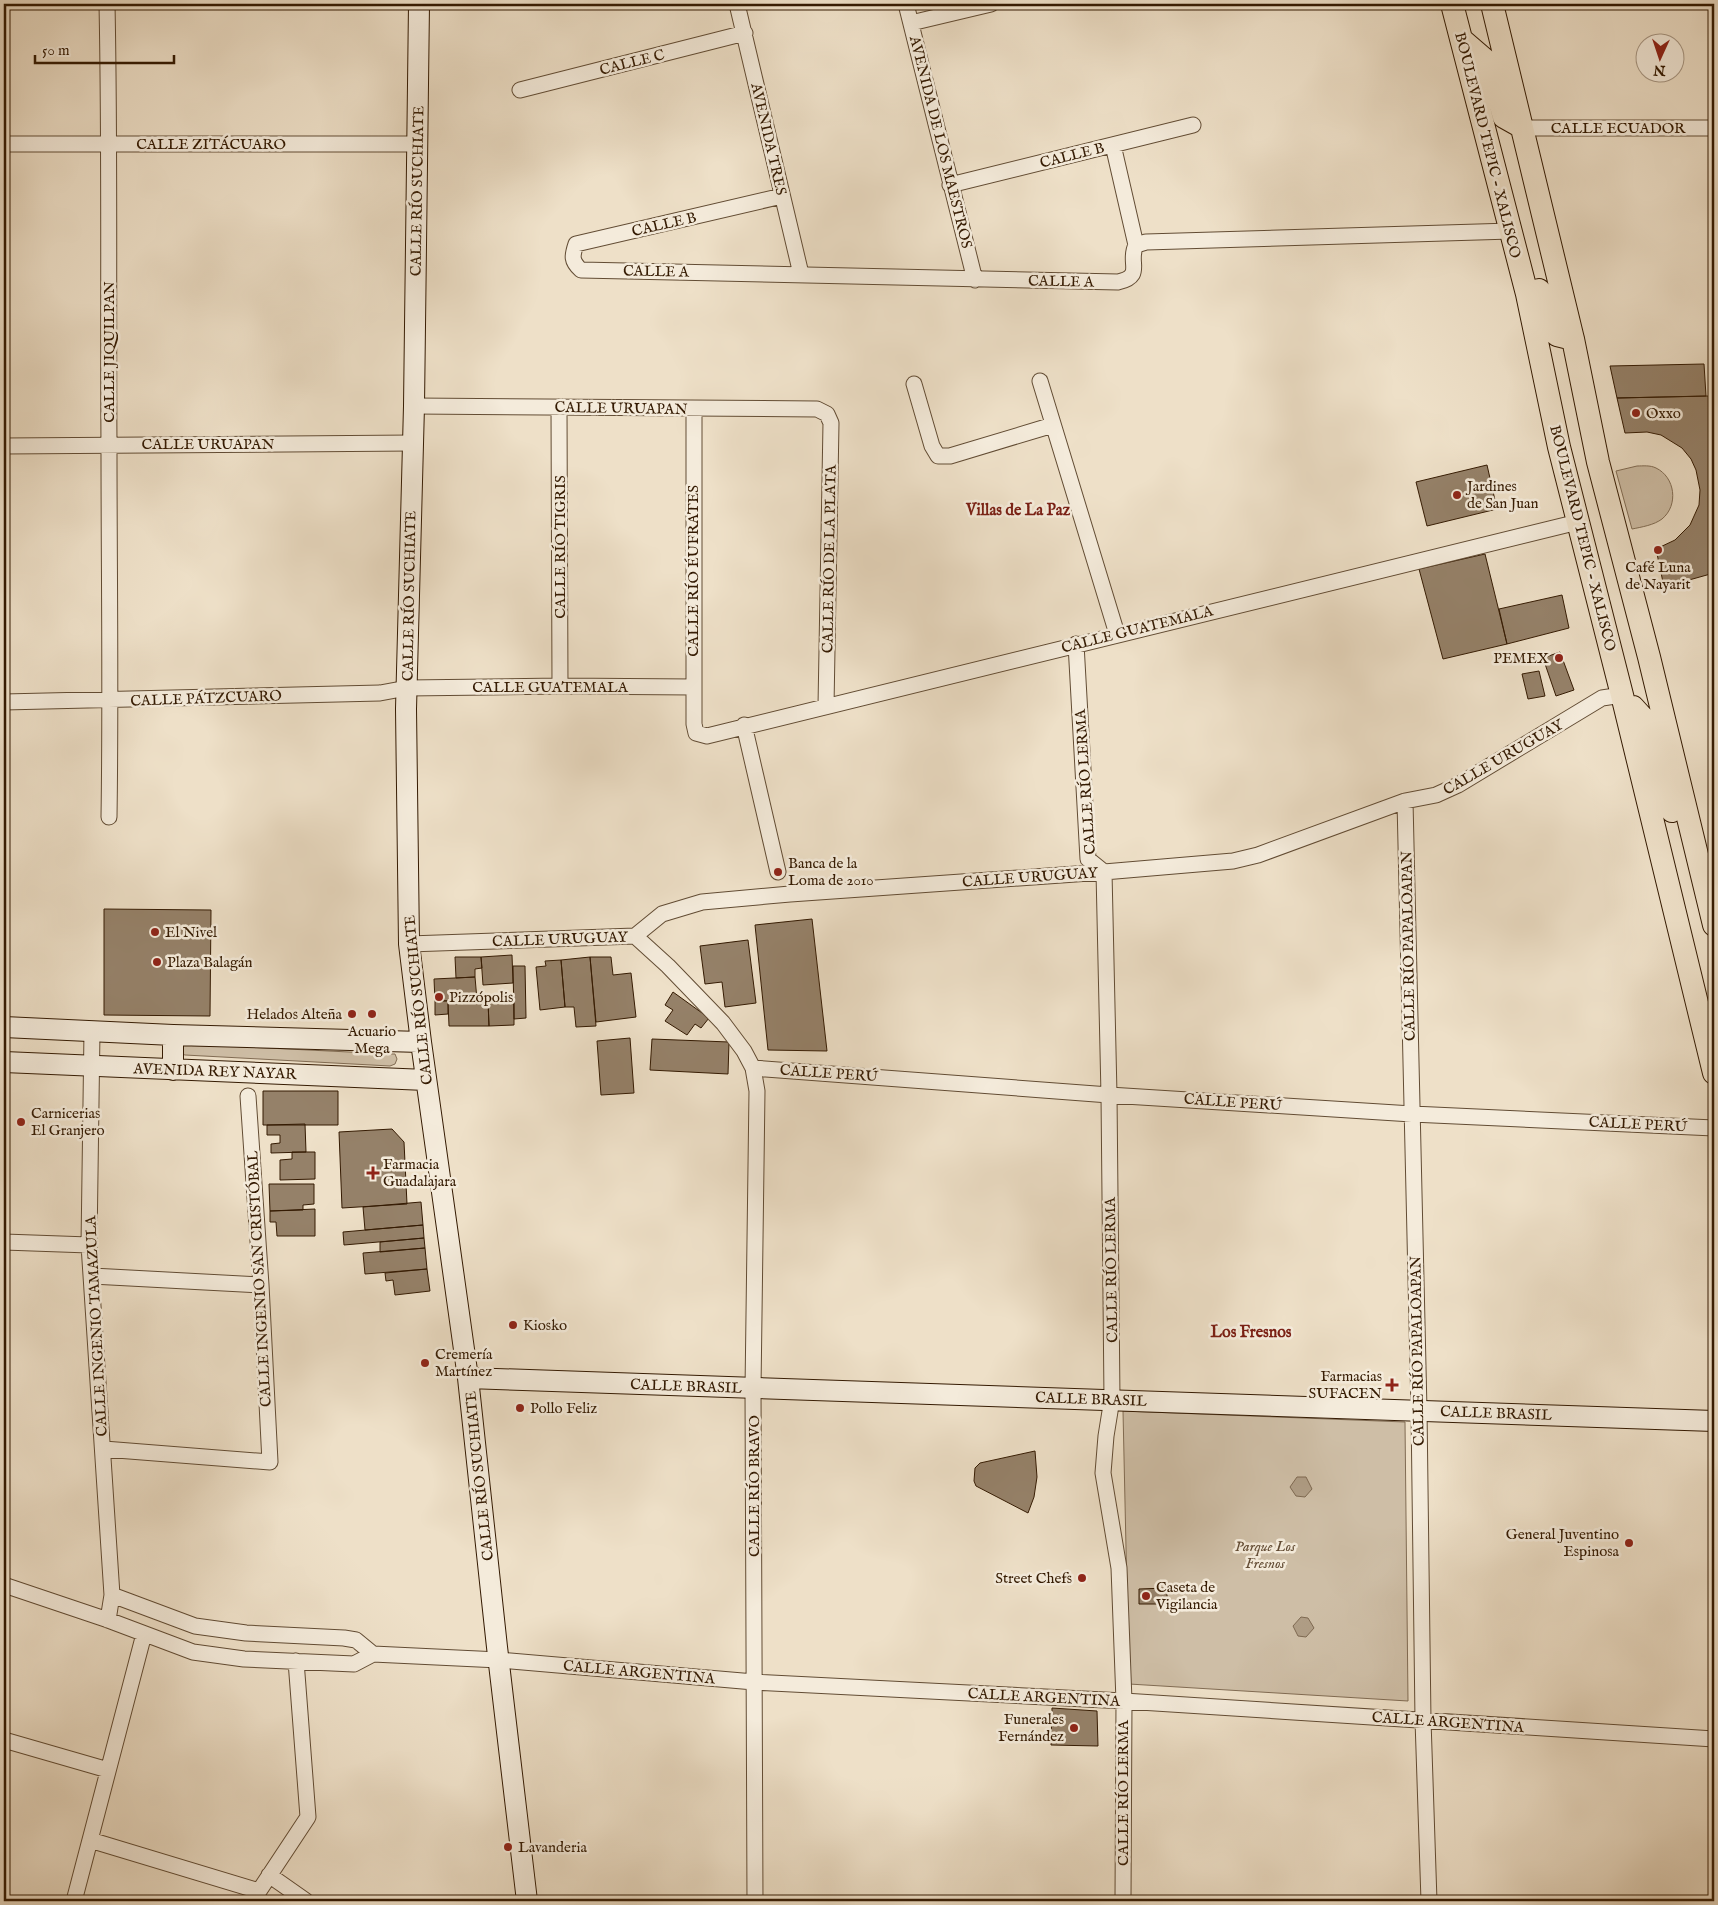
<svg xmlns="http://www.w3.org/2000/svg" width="1718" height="1905" viewBox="0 0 1718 1905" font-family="'IM FELL English',serif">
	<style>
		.green { fill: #cebea6; stroke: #816c54 }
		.water { fill: #af9d85; stroke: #7e6951 }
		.building { fill: #958169; stroke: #341a02 }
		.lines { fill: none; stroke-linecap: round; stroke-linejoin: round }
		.street-casing { stroke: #624c34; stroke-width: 17 }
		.secondary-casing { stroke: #341a02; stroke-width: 22 }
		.primary-casing { stroke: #341a02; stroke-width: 24 }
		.street { stroke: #f4ebdb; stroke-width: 15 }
		.secondary { stroke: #f4ebdb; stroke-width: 20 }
		.primary { stroke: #eee0c8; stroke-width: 22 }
		.poi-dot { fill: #8f2418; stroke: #f4ebdb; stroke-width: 2 }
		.labels { text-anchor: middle; stroke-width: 5; stroke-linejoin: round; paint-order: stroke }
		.street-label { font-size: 15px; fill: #341a02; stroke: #f4ebdb }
		.poi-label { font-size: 15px; fill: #341a02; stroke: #f4ebdb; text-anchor: start }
		.park-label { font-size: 15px; font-style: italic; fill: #624b33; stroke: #f4ebdb }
		.neighbourhood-label { font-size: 16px; font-weight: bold; fill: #7a1f14; stroke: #f4ebdb }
	</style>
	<rect width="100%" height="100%" fill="#eee0c8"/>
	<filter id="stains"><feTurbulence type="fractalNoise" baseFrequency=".004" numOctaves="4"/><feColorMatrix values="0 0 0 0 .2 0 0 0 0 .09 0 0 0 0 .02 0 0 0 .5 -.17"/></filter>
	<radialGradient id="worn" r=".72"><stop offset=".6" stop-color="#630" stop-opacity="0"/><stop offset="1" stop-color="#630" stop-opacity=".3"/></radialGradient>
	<!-- green -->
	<path class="green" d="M 1637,466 C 1643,466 1650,465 1656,468 C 1675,477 1679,505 1662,519 C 1654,525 1642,527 1632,529 L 1616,471 Z
		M 185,1044 L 390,1054 L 395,1054 L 397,1059 L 395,1064 L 390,1066 L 185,1055 L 182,1054 L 181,1045 Z
		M 1123,1411 L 1405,1422 L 1408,1701 L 1129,1684 Z"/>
	<!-- water -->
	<path class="water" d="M 1297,1477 L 1306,1477 L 1312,1489 L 1305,1497 L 1296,1496 L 1290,1487 Z
		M 1301,1617 L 1308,1618 L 1314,1628 L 1306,1637 L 1298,1636 L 1293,1626 Z"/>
	<!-- building -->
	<path class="building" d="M 1704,364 L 1706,396 L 1617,398 L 1610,366 Z
		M 1710,396 L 1714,410 L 1714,573 L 1664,587 L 1656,549 L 1675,540 L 1690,525 L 1699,505 L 1700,490 L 1696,470 L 1691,459 L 1682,448 L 1661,435 L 1647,432 L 1625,433 L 1617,398 Z
		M 1487,465 L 1497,509 L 1427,526 L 1416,482 Z
		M 1485,554 L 1507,644 L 1443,659 L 1419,569 Z
		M 1562,595 L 1569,628 L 1507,644 L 1499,609 Z
		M 1560,652 L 1574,690 L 1556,696 L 1543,658 Z
		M 1539,671 L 1545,696 L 1528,699 L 1522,674 Z
		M 104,909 L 211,910 L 210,1016 L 104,1015 Z
		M 812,919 L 827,1051 L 768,1050 L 755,925 Z
		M 748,940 L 756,1003 L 725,1007 L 722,982 L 705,984 L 700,946 Z
		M 512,955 L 513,983 L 483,985 L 481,957 Z
		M 455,957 L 481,957 L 482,968 L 475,969 L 475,977 L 456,978 Z
		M 590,957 L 596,1026 L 576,1027 L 574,1007 L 565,1007 L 561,960 Z
		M 590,957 L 611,957 L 613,975 L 631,973 L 636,1017 L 596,1022 Z
		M 561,960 L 565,1007 L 540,1010 L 536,967 L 546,966 L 545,961 Z
		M 513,966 L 525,966 L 526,1018 L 514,1019 Z
		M 475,977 L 477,1000 L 435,1001 L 434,979 Z
		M 673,992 L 709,1018 L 701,1028 L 695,1024 L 687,1035 L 665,1021 L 673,1010 L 665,1005 Z
		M 514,999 L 514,1025 L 489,1026 L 488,1000 Z
		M 488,1000 L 489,1026 L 449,1026 L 448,1001 Z
		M 435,1001 L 448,1001 L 448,1014 L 435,1015 Z
		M 630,1038 L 634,1093 L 601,1095 L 597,1041 Z
		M 652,1039 L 729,1042 L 728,1074 L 650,1070 Z
		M 263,1091 L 338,1091 L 338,1125 L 263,1125 Z
		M 305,1124 L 306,1152 L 271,1153 L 271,1144 L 280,1143 L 280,1135 L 267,1135 L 267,1125 Z
		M 392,1129 L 404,1142 L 407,1204 L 342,1208 L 339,1132 Z
		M 292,1152 L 315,1152 L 315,1179 L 280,1180 L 280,1160 L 292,1159 Z
		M 269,1184 L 314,1184 L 314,1204 L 303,1205 L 303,1210 L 270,1211 Z
		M 421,1202 L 423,1225 L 365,1230 L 363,1207 Z
		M 315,1209 L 315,1236 L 277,1236 L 276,1222 L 270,1222 L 270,1211 Z
		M 423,1225 L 424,1238 L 344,1245 L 343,1232 Z
		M 424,1238 L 425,1248 L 380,1252 L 380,1242 Z
		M 425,1248 L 427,1269 L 365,1274 L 363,1253 Z
		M 427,1269 L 430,1291 L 395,1295 L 393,1280 L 386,1281 L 385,1273 Z
		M 1035,1451 L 1037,1477 L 1034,1497 L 1028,1513 L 976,1486 L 974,1481 L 975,1468 L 980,1463 Z
		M 1167,1588 L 1167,1604 L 1139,1604 L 1139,1589 Z
		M 1052,1708 L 1097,1711 L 1098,1746 L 1051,1745 Z"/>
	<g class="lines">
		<defs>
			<path id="street" d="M 107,4 C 110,151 108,298 109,445 C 109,569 111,693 109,817
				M 737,4 L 801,274
				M 906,4 L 975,280
				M 911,23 L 991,4
				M 520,90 L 745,33
				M 1523,128 L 1714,128
				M 4,144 L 418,144
				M 1113,145 L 1136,245
				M 950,185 L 1193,125
				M 782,196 L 576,244 C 572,256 571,261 581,270 L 1118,282 C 1145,276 1127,262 1136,245 L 1146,242 L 1511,231
				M 1040,381 L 1117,634
				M 914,384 L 932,446 L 938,456 L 950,456 L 1053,425
				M 414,406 L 817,409 L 827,414 L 831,423 L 826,706
				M 559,407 L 560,686
				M 694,409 L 694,724 L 696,733 L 707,736 L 1578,522
				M 4,446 L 413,443
				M 1076,644 L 1088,859 L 1104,872 L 1109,1095 L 1112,1399 L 1106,1436 L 1103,1473 L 1119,1568 L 1124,1701 L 1123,1901
				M 4,702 L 380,693 L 407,688 L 560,686 L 693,687
				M 744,725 L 778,872
				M 1405,801 L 1419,1410 L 1423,1720 L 1429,1901
				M 635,936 L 668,966 L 723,1023 L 744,1051 L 753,1068 L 757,1091 L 753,1389 L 755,1901
				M 409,944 L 635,936 L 662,914 L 702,902 L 790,894 L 1104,872 L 1233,861 L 1258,855 L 1405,801 L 1436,795 L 1458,785 L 1602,698 L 1622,695
				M 92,1031 L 89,1245 L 112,1595 L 108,1620
				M 753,1068 L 1109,1095 L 1412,1114 L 1714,1128
				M 4,1242 L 89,1245
				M 92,1276 L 261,1285
				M 104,1449 L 270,1462 L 261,1285 L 248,1096
				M 4,1585 L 108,1620 L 193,1652 L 244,1659 L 354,1664 L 373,1654 L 499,1660 L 754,1682 L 1124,1701 L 1714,1739
				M 112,1595 L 195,1626 L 246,1633 L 344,1638 L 356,1640 L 373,1654
				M 4,1740 L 108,1770
				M 90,1840 L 259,1891 L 308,1817 L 296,1661
				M 269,1875 L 306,1901
				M 74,1901 L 144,1634"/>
			<path id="secondary" d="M 419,4 L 414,406 L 406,709 L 409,944 L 421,1042 L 468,1378 L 497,1647 L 527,1901
				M 4,1027 L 173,1035 L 421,1042
				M 4,1062 L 426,1080
				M 173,1070 L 173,1035
				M 468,1378 L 1714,1421"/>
			<path id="primary" d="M 1452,4 L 1527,294 L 1559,447 L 1622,695 L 1714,1073
				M 1492,4 L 1573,339 L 1598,462 L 1649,657 L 1714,925
				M 1461,39 L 1490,64 L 1504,117 L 1520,126
				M 1539,290 L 1553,331 L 1557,335 L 1573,339
				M 1633,707 L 1643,718 L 1672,811"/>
		</defs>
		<!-- street casing -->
		<use href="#street" class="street-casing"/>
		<!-- secondary casing -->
		<use href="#secondary" class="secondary-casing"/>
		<!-- primary casing -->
		<use href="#primary" class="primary-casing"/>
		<!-- street -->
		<use href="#street" class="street"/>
		<!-- secondary -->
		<use href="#secondary" class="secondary"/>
		<!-- primary -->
		<use href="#primary" class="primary"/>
	</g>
	<!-- markers -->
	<g class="poi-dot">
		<circle cx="1636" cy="413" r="5"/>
		<circle cx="1457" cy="495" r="5"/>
		<circle cx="1658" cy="550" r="5"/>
		<circle cx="1559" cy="658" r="5"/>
		<circle cx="778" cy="872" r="5"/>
		<circle cx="155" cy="932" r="5"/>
		<circle cx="157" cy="962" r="5"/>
		<circle cx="439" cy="997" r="5"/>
		<circle cx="352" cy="1014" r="5"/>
		<circle cx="372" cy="1014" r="5"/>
		<circle cx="21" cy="1122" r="5"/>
		<path d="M370.5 1165.5h5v5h5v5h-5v5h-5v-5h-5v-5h5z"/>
		<circle cx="513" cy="1325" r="5"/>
		<circle cx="425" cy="1363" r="5"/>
		<path d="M1389.5 1377.5h5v5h5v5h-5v5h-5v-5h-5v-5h5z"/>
		<circle cx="520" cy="1408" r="5"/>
		<circle cx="1629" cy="1543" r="5"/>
		<circle cx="1082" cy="1578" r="5"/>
		<circle cx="1146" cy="1596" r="5"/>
		<circle cx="1074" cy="1728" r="5"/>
		<circle cx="508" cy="1847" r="5"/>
	</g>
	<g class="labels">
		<!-- street labels -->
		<g class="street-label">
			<text transform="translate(632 62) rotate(-14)" y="5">CALLE C</text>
			<text x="1618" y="133">CALLE ECUADOR</text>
			<text transform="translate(769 139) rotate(77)" y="5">AVENIDA TRES</text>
			<text transform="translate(941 142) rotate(76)" y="5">AVENIDA DE LOS MAESTROS</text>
			<text x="211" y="149">CALLE ZITÁCUARO</text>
			<text transform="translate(1488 145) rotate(76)" y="5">BOULEVARD TEPIC - XALISCO</text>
			<text transform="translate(1072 155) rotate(-14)" y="5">CALLE B</text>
			<text transform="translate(417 191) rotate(-89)" y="5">CALLE RÍO SUCHIATE</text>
			<text transform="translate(664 224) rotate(-13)" y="5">CALLE B</text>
			<text transform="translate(656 271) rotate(1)" y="5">CALLE A</text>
			<text transform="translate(1061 281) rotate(1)" y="5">CALLE A</text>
			<text transform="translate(109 352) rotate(-90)" y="5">CALLE JIQUILPAN</text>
			<text transform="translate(621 408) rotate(1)" y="5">CALLE URUAPAN</text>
			<text x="208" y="449">CALLE URUAPAN</text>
			<text transform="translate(1583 538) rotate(76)" y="5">BOULEVARD TEPIC - XALISCO</text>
			<text transform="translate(560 547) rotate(-90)" y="5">CALLE RÍO TIGRIS</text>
			<text transform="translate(829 559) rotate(-89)" y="5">CALLE RÍO DE LA PLATA</text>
			<text transform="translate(693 571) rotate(-90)" y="5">CALLE RÍO ÉUFRATES</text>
			<text transform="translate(409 596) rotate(-89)" y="5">CALLE RÍO SUCHIATE</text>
			<text transform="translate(1137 629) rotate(-14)" y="5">CALLE GUATEMALA</text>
			<text x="550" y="692">CALLE GUATEMALA</text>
			<text transform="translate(206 698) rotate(-2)" y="5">CALLE PÁTZCUARO</text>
			<text transform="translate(1503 757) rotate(-30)" y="5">CALLE URUGUAY</text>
			<text transform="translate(1085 782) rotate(-94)" y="5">CALLE RÍO LERMA</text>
			<text transform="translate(1030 877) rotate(-4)" y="5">CALLE URUGUAY</text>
			<text transform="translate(560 939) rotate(-2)" y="5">CALLE URUGUAY</text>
			<text transform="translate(1408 946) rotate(-91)" y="5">CALLE RÍO PAPALOAPAN</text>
			<text transform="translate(418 1000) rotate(-96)" y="5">CALLE RÍO SUCHIATE</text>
			<text transform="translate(215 1071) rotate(2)" y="5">AVENIDA REY NAYAR</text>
			<text transform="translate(829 1073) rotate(4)" y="5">CALLE PERÚ</text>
			<text transform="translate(1233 1102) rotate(4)" y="5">CALLE PERÚ</text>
			<text transform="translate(1638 1124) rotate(3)" y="5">CALLE PERÚ</text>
			<text transform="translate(1111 1270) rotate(-91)" y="5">CALLE RÍO LERMA</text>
			<text transform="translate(259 1279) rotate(-93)" y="5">CALLE INGENIO SAN CRISTÓBAL</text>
			<text transform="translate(96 1326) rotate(-93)" y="5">CALLE INGENIO TAMAZULA</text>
			<text transform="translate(1417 1351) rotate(-91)" y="5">CALLE RÍO PAPALOAPAN</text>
			<text transform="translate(686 1386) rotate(2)" y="5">CALLE BRASIL</text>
			<text transform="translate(1091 1399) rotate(2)" y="5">CALLE BRASIL</text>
			<text transform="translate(1496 1413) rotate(2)" y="5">CALLE BRASIL</text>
			<text transform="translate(479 1476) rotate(-96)" y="5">CALLE RÍO SUCHIATE</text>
			<text transform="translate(754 1486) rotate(-90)" y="5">CALLE RÍO BRAVO</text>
			<text transform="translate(639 1672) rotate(5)" y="5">CALLE ARGENTINA</text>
			<text transform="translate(1044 1697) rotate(3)" y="5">CALLE ARGENTINA</text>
			<text transform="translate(1448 1722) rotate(4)" y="5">CALLE ARGENTINA</text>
			<text transform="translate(1123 1793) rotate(-90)" y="5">CALLE RÍO LERMA</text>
		</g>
		<!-- poi labels -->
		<g class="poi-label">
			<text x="1646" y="418">Oxxo</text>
			<text x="1467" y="491">Jardines<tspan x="1467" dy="17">de San Juan</tspan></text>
			<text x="1658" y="572" text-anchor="middle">Café Luna<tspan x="1658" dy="17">de Nayarit</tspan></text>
			<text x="1549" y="663" text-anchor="end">PEMEX</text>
			<text x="788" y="868">Banca de la<tspan x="788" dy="17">Loma de 2010</tspan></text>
			<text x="165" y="937">El Nivel</text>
			<text x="167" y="967">Plaza Balagán</text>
			<text x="449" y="1002">Pizzópolis</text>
			<text x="342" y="1019" text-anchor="end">Helados Alteña</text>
			<text x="372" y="1036" text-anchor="middle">Acuario<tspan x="372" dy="17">Mega</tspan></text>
			<text x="31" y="1118">Carnicerias<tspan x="31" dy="17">El Granjero</tspan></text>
			<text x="383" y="1169">Farmacia<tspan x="383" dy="17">Guadalajara</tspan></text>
			<text x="523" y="1330">Kiosko</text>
			<text x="435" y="1359">Cremería<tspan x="435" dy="17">Martínez</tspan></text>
			<text x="1382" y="1381" text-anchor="end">Farmacias<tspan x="1382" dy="17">SUFACEN</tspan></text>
			<text x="530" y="1413">Pollo Feliz</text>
			<text x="1619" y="1539" text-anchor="end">General Juventino<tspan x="1619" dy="17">Espinosa</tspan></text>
			<text x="1072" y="1583" text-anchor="end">Street Chefs</text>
			<text x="1156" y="1592">Caseta de<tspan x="1156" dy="17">Vigilancia</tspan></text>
			<text x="1064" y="1724" text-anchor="end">Funerales<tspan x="1064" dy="17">Fernández</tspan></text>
			<text x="518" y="1852">Lavanderia</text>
		</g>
		<!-- park labels -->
		<g class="park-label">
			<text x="1265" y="1551">Parque Los<tspan x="1265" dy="17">Fresnos</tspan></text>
		</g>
		<!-- neighbourhood labels -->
		<g class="neighbourhood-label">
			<text x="1018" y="515">Villas de La Paz</text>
			<text x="1251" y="1337">Los Fresnos</text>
		</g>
	</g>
	<!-- margin -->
	<rect width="1718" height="1905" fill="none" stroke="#eee0c8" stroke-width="20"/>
	<rect x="5" y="5" width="1708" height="1895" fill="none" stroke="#341a02" stroke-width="2.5"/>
	<rect x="10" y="10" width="1698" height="1885" fill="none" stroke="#341a02"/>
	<!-- north arrow -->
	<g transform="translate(1660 58) rotate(183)"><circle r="24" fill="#f4ebdb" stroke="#a79784"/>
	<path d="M0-4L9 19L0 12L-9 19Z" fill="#8f2418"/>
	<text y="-8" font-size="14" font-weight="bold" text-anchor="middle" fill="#341a02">N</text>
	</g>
	<!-- scale -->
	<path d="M35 55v8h139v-8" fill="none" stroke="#341a02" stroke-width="2.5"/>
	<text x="42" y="55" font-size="15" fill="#341a02" stroke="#f4ebdb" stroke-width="4" paint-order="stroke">50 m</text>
	<rect width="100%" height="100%" filter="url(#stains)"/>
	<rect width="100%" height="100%" fill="url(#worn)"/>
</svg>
